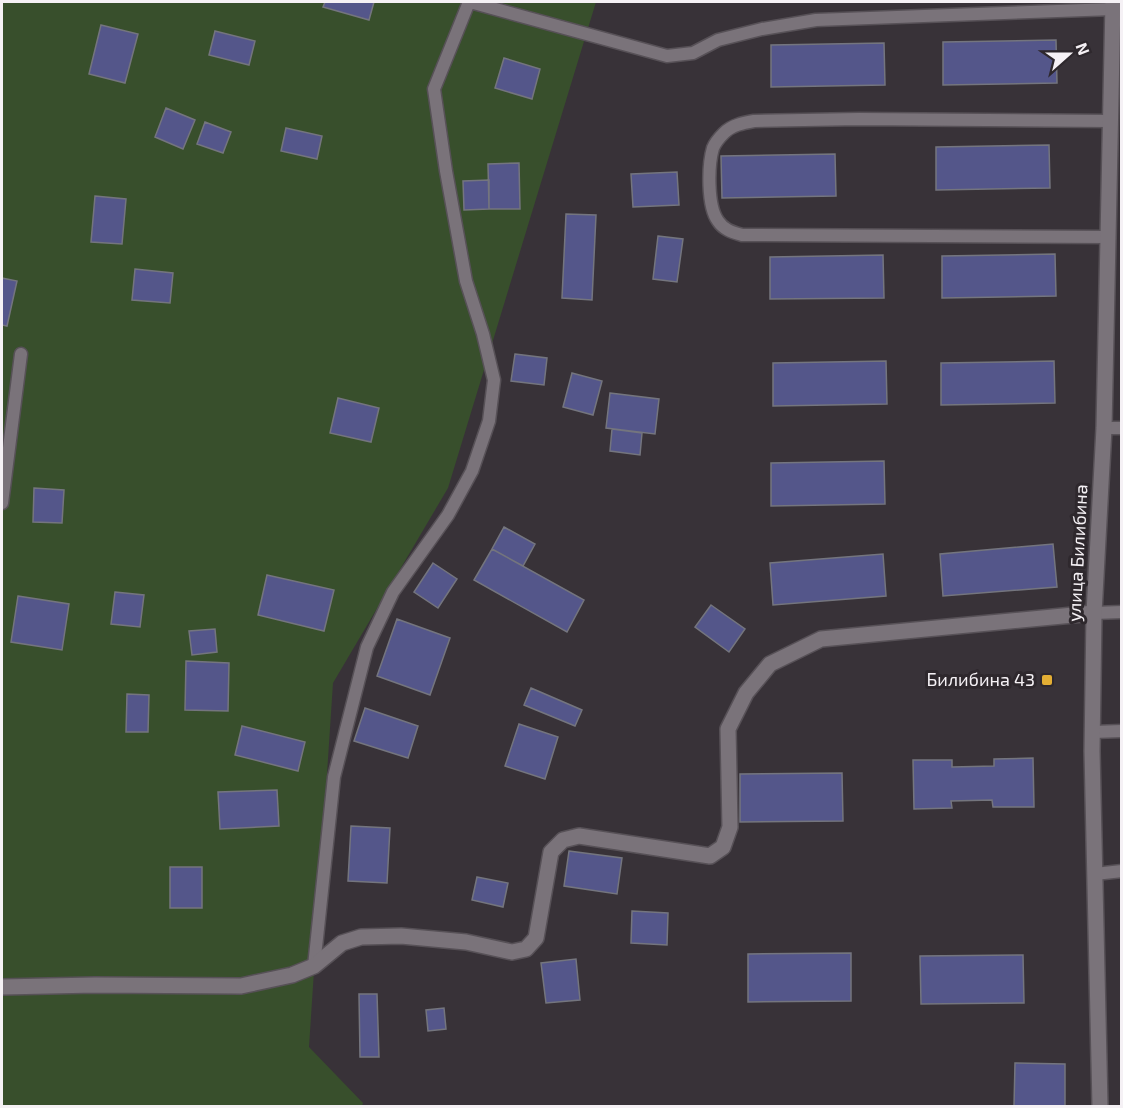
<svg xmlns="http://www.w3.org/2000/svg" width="1123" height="1108" viewBox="0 0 1123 1108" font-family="'Exo 2',sans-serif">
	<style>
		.green { fill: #384f2c }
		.building { fill: #54568a; stroke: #74757e; stroke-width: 1.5 }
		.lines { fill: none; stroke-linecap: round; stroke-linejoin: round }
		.service-casing { stroke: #575157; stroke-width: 15 }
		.minor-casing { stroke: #575157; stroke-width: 18 }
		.secondary-casing { stroke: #575157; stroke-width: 18 }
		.service { stroke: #7a737a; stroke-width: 12 }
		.minor { stroke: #7a737a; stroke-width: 15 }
		.secondary { stroke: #7a737a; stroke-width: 15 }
		.poi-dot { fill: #e3ae34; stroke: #2e282d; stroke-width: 2 }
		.labels { text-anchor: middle; stroke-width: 6; stroke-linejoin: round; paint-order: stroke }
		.street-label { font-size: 18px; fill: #f5f1f5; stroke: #2e282d }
		.poi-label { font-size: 18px; fill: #f5f1f5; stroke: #2e282d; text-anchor: end }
	</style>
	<rect width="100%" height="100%" fill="#383238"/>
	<!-- green -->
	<path class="green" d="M 2,2 L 596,2 L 448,488 L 333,683 L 309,1047 L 363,1103 L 362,1106 L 2,1106 Z"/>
	<!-- building -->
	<path class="building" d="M 325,2 L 374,2 L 369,20 L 323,7 Z
		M 101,25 L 138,34 L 125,83 L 89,74 Z
		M 215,31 L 255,41 L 249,65 L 209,55 Z
		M 1056,40 L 1057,83 L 943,85 L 943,42 Z
		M 884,43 L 885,85 L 771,87 L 771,45 Z
		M 504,58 L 540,69 L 532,99 L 495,88 Z
		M 166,108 L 195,120 L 183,149 L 155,137 Z
		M 205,122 L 231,132 L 223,153 L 197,144 Z
		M 286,128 L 322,136 L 317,159 L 281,151 Z
		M 1049,145 L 1050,188 L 936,190 L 936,147 Z
		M 835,154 L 836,196 L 722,198 L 721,156 Z
		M 519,163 L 520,209 L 489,209 L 488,164 Z
		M 677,172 L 679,205 L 633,207 L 631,174 Z
		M 489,180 L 489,209 L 464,210 L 463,181 Z
		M 95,196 L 126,199 L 122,244 L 91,242 Z
		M 566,214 L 596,215 L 592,300 L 562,298 Z
		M 658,236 L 683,239 L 677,282 L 653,279 Z
		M 1055,254 L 1056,296 L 942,298 L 942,256 Z
		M 883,255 L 884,298 L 770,299 L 770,257 Z
		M 135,269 L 173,273 L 170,303 L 132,300 Z
		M 2,278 L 17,281 L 7,326 L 2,325 Z
		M 515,354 L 547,358 L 544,385 L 511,381 Z
		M 886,361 L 887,404 L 773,406 L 773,363 Z
		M 1054,361 L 1055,403 L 941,405 L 941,363 Z
		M 572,373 L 602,381 L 593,415 L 563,407 Z
		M 610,393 L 659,399 L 655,434 L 606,428 Z
		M 338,398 L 379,408 L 371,442 L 330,433 Z
		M 612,429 L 642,433 L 640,455 L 610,451 Z
		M 884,461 L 885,504 L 771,506 L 771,463 Z
		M 34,488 L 64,490 L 62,523 L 33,522 Z
		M 504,527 L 535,544 L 523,566 L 492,549 Z
		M 1053,544 L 1057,587 L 943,596 L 940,554 Z
		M 492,549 L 584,600 L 567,632 L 474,580 Z
		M 883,554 L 886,596 L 773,605 L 770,563 Z
		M 433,563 L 457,579 L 438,608 L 414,592 Z
		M 267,575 L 334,590 L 324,631 L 258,615 Z
		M 115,592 L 144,595 L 140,627 L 111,624 Z
		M 18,596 L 69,604 L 62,650 L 11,642 Z
		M 711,605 L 745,629 L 729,652 L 695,627 Z
		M 397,619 L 450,638 L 430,695 L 377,676 Z
		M 215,629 L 217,652 L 192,655 L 189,631 Z
		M 186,661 L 229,663 L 228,711 L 185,710 Z
		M 531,688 L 582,710 L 575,726 L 524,705 Z
		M 127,694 L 149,695 L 148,732 L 126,732 Z
		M 365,708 L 418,726 L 408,758 L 354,741 Z
		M 519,724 L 558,737 L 545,779 L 505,766 Z
		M 242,726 L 305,742 L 298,771 L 235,755 Z
		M 1033,758 L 1034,807 L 993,807 L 992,800 L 951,801 L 952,808 L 914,809 L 913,760 L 952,760 L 952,767 L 994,766 L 994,759 Z
		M 842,773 L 843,821 L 740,822 L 740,774 Z
		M 277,790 L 279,826 L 220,829 L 218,792 Z
		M 351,826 L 390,828 L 387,883 L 348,881 Z
		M 569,851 L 622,858 L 617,894 L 564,886 Z
		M 170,867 L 202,867 L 202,908 L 170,908 Z
		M 477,877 L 508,883 L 503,907 L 472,900 Z
		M 632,911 L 668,913 L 667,945 L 631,943 Z
		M 851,953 L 851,1001 L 748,1002 L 748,954 Z
		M 1023,955 L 1024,1003 L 921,1004 L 920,956 Z
		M 576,959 L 580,1000 L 546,1003 L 541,963 Z
		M 359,994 L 377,994 L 379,1057 L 360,1057 Z
		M 444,1008 L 446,1029 L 428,1031 L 426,1010 Z
		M 1015,1063 L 1065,1064 L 1065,1106 L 1014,1106 Z"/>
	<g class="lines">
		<defs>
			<path id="service" d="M 470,2 L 667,56 L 693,53 L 718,40 L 762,29 L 816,20 L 1113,9
				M 1108,237 L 742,235 C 732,232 724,230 718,221 C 707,206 708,165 713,148 C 715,143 720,137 724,133 C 732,125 743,123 754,121 L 859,119 L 1110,121
				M 1104,428 L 1122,428
				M 2,503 L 21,354
				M 1094,613 L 1122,612
				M 1093,732 L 1122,731
				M 1095,874 L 1122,871
				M 314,966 L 334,777 L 367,647 L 393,592 L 448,515 L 472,471 L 489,421 L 494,380 L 483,334 L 466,281 L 446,171 L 434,89 L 469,2"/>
			<path id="minor" d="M 2,987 L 95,985 L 241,986 L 292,975 L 314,966 L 342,943 L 361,937 L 401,936 L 466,942 L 512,952 L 526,949 L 536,938 L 551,852 L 563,840 L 579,836 L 710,856 L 723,847 L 730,827 L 728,729 L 746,693 L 770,664 L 821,639 L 1094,613"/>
			<path id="secondary" d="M 1100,1106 L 1092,751 L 1094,613 L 1104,428 L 1113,2"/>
		</defs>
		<!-- service casing -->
		<use href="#service" class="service-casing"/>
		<!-- minor casing -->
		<use href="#minor" class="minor-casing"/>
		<!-- secondary casing -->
		<use href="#secondary" class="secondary-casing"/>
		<!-- service -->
		<use href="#service" class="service"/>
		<!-- minor -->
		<use href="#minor" class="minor"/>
		<!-- secondary -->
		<use href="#secondary" class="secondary"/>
	</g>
	<!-- markers -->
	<rect class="poi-dot" x="1041" y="674" width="12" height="12" rx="3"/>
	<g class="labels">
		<!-- street labels -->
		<g class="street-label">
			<text transform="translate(1078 553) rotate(-87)" y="6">улица Билибина</text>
		</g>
		<!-- poi labels -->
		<g class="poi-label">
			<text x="1035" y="686">Билибина 43</text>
		</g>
	</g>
	<!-- border -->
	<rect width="1123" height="1108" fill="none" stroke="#f5f1f5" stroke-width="6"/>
	<!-- north arrow -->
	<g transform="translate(1069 54) rotate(69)" stroke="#2e282d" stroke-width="4.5" paint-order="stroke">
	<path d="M0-4.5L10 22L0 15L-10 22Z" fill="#f5f1f5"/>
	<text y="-9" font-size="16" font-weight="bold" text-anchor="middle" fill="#f5f1f5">N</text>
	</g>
</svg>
